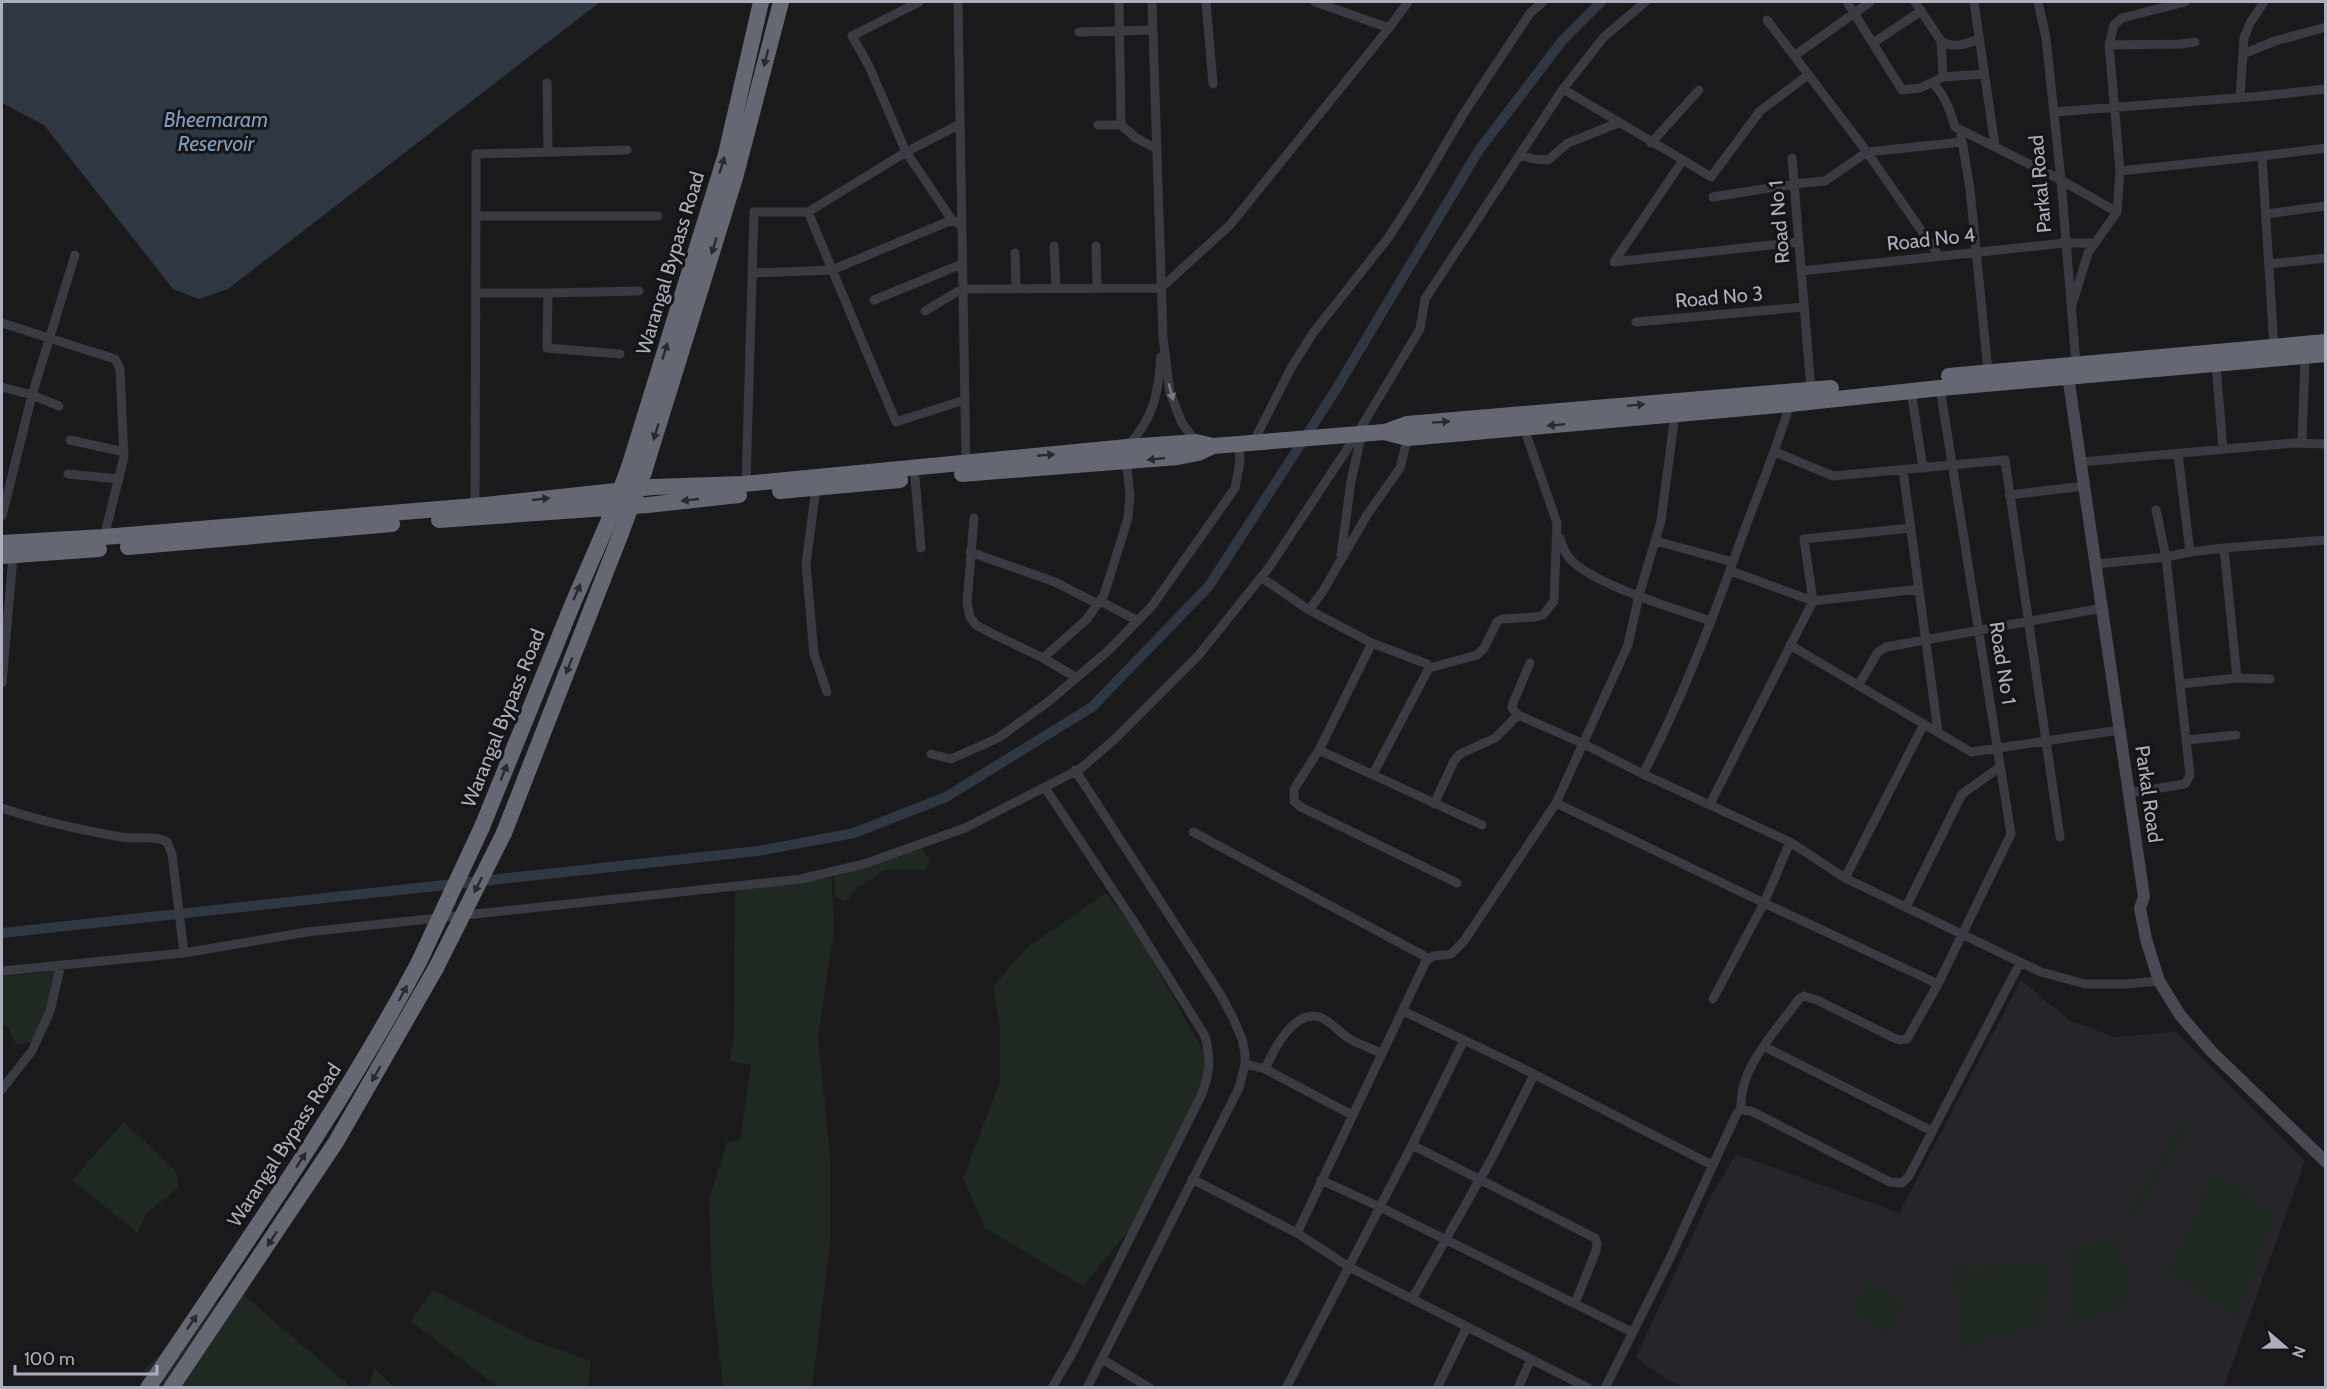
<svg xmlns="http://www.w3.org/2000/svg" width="2327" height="1389" viewBox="0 0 2327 1389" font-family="Cabin,sans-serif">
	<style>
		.built { fill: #262529 }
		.green { fill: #1f2821 }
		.water { fill: #2e3742 }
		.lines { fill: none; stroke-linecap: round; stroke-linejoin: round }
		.canal { stroke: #2e3742; stroke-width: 10 }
		.street { stroke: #3a3b42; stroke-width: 9 }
		.secondary { stroke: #484952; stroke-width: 12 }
		.highway { stroke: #656873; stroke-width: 16 }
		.highway-bridge { stroke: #656873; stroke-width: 16 }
		.oneway { fill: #29292e }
		.oneway2 { fill: #787b86 }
		.labels { text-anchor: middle; stroke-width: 6; stroke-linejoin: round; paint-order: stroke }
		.street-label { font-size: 20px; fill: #abafbd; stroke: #151417 }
		.water-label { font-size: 21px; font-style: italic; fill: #7f9abb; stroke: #151417 }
	</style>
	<rect width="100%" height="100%" fill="#1a191c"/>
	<!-- built -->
	<path class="built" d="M 2021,980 L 2069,1020 L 2114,1037 L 2176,1032 L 2305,1161 L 2224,1387 L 1683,1387 L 1660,1375 L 1636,1357 L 1711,1196 L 1736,1154 L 1899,1213 Z"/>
	<!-- green -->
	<path class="green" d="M 921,847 L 930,860 L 926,870 L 884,870 L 858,888 L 846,901 L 835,897 L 834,877 Z
		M 832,878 L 834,931 L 818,1037 L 830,1154 L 830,1245 L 812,1387 L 723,1387 L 712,1288 L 709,1199 L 727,1142 L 740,1139 L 751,1065 L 729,1061 L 734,1036 L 735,889 Z
		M 1106,893 L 1136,932 L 1211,1064 L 1145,1211 L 1083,1286 L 985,1228 L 963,1178 L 1000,1082 L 1000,1025 L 993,987 L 1025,949 Z
		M 58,971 C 59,992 57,1022 40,1038 C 35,1042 24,1043 17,1045 L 7,1027 L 2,1025 L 2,976 Z
		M 124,1122 L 176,1171 L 179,1187 L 147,1213 L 137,1233 L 72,1180 Z
		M 2186,1123 L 2189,1125 L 2187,1131 L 2133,1221 L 2129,1221 L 2127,1219 L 2127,1213 L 2180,1126 Z
		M 2215,1170 L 2275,1216 L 2237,1319 L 2167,1271 Z
		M 2120,1239 L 2134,1304 L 2072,1325 L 2067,1247 Z
		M 2049,1264 L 2044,1323 L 1961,1349 L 1952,1267 Z
		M 1871,1281 L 1907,1305 L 1888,1335 L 1852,1310 Z
		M 234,1287 L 351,1387 L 170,1387 L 143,1370 Z
		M 433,1290 L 534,1341 L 591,1361 L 588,1387 L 498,1387 L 410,1321 Z
		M 374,1368 L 394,1387 L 368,1387 Z"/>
	<!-- water -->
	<path class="water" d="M 2,2 L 600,2 L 228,289 L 199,299 L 173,289 L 44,125 L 2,103 Z"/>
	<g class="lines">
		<!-- canal -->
		<path class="canal" d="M 2,933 L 758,851 L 854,833 L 946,797 L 1092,707 L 1209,586 L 1335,391 L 1479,150 L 1562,41 L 1601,2"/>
		<!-- street -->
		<path class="street" d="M 919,2 L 852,36 L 869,66 L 906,152 L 952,220 L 961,225
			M 958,2 L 966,464
			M 1119,2 L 1121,125 L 1136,138 L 1157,149
			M 1152,2 L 1163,337 L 1170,393 L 1182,423 L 1196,442
			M 1206,2 L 1213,84
			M 1315,2 L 1389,28
			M 1847,2 L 1902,90 L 1920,88 L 1943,77 L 1984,74
			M 1915,2 L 1941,41 C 1952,49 1967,44 1979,39
			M 1974,2 L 1995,146
			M 2038,2 L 2046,38 L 2061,180 L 2076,364
			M 1767,20 L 1867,152 L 1939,256
			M 1079,32 L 1153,30
			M 1941,41 L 1943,77
			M 1873,43 L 1921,11
			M 2109,45 L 2181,44 L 2195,42
			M 2243,54 L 2275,41 L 2326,27
			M 1794,56 L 1870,2
			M 547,83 L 548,152
			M 1932,83 C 1945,94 1950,111 1955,127 L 2061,180 L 2117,212 L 2120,171 L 2109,45 L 2114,25 L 2122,18 L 2185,2
			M 1563,89 L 1683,160 L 1614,262
			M 2240,98 L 2244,38 L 2250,23 L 2264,2
			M 2054,112 L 2262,96 L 2326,89
			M 1098,125 L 1121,125
			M 1961,135 L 1970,189 L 1988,371
			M 1651,143 L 1699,90
			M 1520,155 L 1534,159 L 1548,160 L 1568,143 L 1618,123
			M 2262,156 L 2274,347
			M 1792,158 L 1811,390
			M 1683,160 L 1711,177 L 1760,111 L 1808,75
			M 2120,171 L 2262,156 L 2326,148
			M 1713,197 L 1794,184 L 1825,181 L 1867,152 L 1962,142
			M 808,212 L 896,422 L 964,400
			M 2266,214 L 2326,206
			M 476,216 L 476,154 L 627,150
			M 1054,246 L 1056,288
			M 1096,246 L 1097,287
			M 1015,253 L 1016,289
			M 1614,262 L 1799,242
			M 2270,264 L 2326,258
			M 1801,271 L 2065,243 L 2095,243
			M 753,273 L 832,270 L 952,220
			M 476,293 L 548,293 L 547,348 L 620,354
			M 548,293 L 639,291
			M 874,300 L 962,264
			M 2072,305 L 2088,253 L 2117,212
			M 925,311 L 962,289 L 1161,288 L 1230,225 L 1389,28 L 1408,2
			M 1636,322 L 1804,307
			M 2,323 L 115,359 L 120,369 L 124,457 L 104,537
			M 2216,365 L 2223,449
			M 2,387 L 32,395 L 59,406
			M 1911,391 L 1923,468
			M 70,440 L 124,452
			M 1253,443 L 1291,368 L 1313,333 L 1388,238 L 1417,193 L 1464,113 L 1530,13 L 1543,2
			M 2302,443 L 2305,357
			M 1128,446 C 1154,417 1158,395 1161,357
			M 1775,452 L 1833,476 L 2005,460 L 2060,837
			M 2178,454 L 2190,552
			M 2081,462 L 2294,443 L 2326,444
			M 1903,470 L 1938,732
			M 68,474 L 119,479
			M 915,478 L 921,548
			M 746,483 L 754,212 L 808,212 L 906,152 L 960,124
			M 816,488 L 806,564 L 814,654 L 827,692
			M 2009,495 L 2085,486
			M 475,508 L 476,216 L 658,216
			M 2,516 L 32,395 L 75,255
			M 974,518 L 967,603 L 970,617 L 976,625 L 991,633 L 1043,658 L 1077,678
			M 1560,538 C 1562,545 1565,553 1570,559 C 1594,585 1676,609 1711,621
			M 1656,541 L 1733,562
			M 2224,548 L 2237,678
			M 970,552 L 1055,582 L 1098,604
			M 1341,555 L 1351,481 L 1362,433
			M 2096,564 L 2166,557 L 2190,552 L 2224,548 L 2326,540
			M 1731,571 L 1813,601 L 1919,589
			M 1261,577 L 1309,610
			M 1100,601 L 1138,621
			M 1372,643 L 1319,750 L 1294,789 L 1294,801 L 1301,807 L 1457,883
			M 1790,645 L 1971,752 L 2120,730
			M 1043,658 L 1086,620 L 1104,595 L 1128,518 L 1130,495 L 1126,459
			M 1530,663 L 1513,703 L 1512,708 L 1518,715 L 1584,744 L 1643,774 L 1790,842 L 1845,878 L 2041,972 L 2085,984 L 2125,984 L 2159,981
			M 1429,668 L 1477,655 L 1484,648 L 1497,622 L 1502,619 L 1535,617 L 1543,615 L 1554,601 L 1557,523 L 1524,428
			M 2,683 L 13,556
			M 1859,684 L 1878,652 L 1886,647 L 2103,608
			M 2181,684 L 2237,678 L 2270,679
			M 2187,740 L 2236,735
			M 1319,750 L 1482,825
			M 931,754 L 951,759 L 998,738 L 1048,702 L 1109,650 L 1152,606 L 1235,488 L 1240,462 L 1239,444
			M 1075,770 L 1219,992 L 1232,1016 L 1242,1039 L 1245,1053 L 1245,1064 L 1239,1088 L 1087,1388
			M 1373,774 L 1429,668 L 1427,664 L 1372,643 L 1309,610 L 1323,591 L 1367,515 L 1400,468 L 1408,436
			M 1643,774 C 1679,705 1708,632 1734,559 C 1752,507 1774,457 1790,404
			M 1045,788 L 1134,922 L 1205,1036 C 1211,1059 1210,1071 1202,1094 L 1074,1350 L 1052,1388
			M 2129,793 L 2185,784 L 2190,775 L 2166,557 L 2156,510
			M 1556,803 L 1764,903 L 1938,984
			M 1434,804 L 1454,761 L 1460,754 L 1495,738 L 1518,715
			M 1710,804 L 1813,601 L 1804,539 L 1911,528
			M 2,808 C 40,821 81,830 121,837 C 136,840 153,834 167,842 L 172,854 L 184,953
			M 1193,832 L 1428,958
			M 1845,878 L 1924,724
			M 1906,907 L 1962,794 L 2000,767
			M 2,971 L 184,953 L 307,932 L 801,879 L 864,864 L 965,828 L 1080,769 L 1114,740 L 1198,656 L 1270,566 L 1357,434 L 1420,329 L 1425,299 L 1563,89 L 1604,37 L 1645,2
			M 1713,999 L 1764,903 L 1790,842
			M 1403,1011 L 1512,1063 L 1712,1165
			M 1765,1047 L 1932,1131
			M 1245,1064 L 1265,1069 L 1352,1115
			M 1265,1069 C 1273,1051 1295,1006 1322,1018 C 1331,1022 1339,1032 1348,1038 C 1358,1044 1370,1048 1381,1053
			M 2,1089 L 32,1051 L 50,1011 L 61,965
			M 1741,1110 C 1738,1068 1776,1031 1799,999 L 1804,996 L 1817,1000 L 1894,1038 L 1900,1040 L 1907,1039 L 1938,984 L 2011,834 L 1940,388
			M 1412,1145 L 1595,1238 L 1597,1244 L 1596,1251 L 1575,1303
			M 1192,1179 L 1297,1233 L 1425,963 C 1432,952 1441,957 1451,954 L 1464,941 L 1556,803 L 1628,645 L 1639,595 L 1661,521 L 1675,414
			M 1321,1180 L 1380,1207 L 1632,1332
			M 1297,1233 L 1349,1267 L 1588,1388
			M 1412,1299 L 1492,1158 L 1534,1075
			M 1102,1359 L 1150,1388
			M 1286,1388 L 1412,1145 L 1464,1040
			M 1437,1388 L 1467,1327
			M 1518,1388 L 1531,1359
			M 1605,1388 L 1670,1258 L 1737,1113 L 1741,1110 L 1751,1111 L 1890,1182 L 1902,1183 L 1909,1176 L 2020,963"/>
		<!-- secondary -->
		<path class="secondary" d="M 2067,369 L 2144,897 L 2140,908 L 2146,939 L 2159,981 L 2180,1015 L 2212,1052 L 2326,1162"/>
		<!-- highway -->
		<path class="highway" d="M 1949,376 L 2326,342
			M 1385,432 L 1407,424 L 1831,388
			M 629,467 L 726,154 L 761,2
			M 644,472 L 735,178 L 781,2
			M 962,474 L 1178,457 L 1198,453 L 1213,446
			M 780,491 L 900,480
			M 439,520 L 648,505 L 739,495
			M 2,543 L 104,537 L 475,506 L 653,487 L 743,484 L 1127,447 L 1196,442 L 1213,446 L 1384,432 L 1408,438 L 1790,404 L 1940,388 L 2326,354
			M 128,547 L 392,524
			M 2,556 L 99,549
			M 482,827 L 573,603 L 609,520
			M 504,833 L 621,533
			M 148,1388 C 242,1248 340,1110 419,962
			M 171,1388 L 336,1142 L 436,968"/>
		<!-- highway-bridge -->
		<path class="highway-bridge" d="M 609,520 L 629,467
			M 621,533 L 644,472
			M 419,962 L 482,827
			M 436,968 L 504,833"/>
	</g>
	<!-- one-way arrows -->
	<defs><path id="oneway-solid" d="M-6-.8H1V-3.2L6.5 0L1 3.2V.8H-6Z" transform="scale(1.5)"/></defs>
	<g class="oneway">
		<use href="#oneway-solid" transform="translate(766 58) rotate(104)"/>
		<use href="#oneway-solid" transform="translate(722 165) rotate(-73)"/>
		<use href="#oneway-solid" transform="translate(714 246) rotate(107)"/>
		<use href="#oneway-solid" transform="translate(665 351) rotate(-73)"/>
		<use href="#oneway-solid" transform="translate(1636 405) rotate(-5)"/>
		<use href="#oneway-solid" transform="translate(1441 422) rotate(-4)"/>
		<use href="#oneway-solid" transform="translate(1556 425) rotate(175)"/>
		<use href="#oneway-solid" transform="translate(656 432) rotate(107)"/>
		<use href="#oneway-solid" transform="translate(1046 455) rotate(-5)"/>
		<use href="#oneway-solid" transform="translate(1156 459) rotate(174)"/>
		<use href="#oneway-solid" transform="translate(541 499) rotate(-6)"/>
		<use href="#oneway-solid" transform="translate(690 500) rotate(174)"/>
		<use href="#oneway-solid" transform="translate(577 592) rotate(-66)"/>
		<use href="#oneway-solid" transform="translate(569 666) rotate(111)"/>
		<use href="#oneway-solid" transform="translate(504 772) rotate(-68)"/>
		<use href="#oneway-solid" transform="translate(478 885) rotate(117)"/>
		<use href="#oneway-solid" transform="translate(403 993) rotate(-62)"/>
		<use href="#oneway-solid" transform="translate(376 1074) rotate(120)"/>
		<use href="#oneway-solid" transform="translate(301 1160) rotate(-57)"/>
		<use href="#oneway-solid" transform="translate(272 1239) rotate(123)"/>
		<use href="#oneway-solid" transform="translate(192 1322) rotate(-56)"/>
	</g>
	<use class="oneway2" href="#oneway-solid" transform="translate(1171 392) rotate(75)"/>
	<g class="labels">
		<!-- street labels -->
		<g class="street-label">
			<text transform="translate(2040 184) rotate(-95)" y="7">Parkal Road</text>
			<text transform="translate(1779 222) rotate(-95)" y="7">Road No 1</text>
			<text transform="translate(1931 239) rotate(-6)" y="7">Road No 4</text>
			<text transform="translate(670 263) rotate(-73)" y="7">Warangal Bypass Road</text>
			<text transform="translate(1719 297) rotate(-5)" y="7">Road No 3</text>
			<text transform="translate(2003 663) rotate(81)" y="7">Road No 1</text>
			<text transform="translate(503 718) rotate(-68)" y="7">Warangal Bypass Road</text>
			<text transform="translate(2149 794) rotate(82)" y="7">Parkal Road</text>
			<text transform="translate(284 1145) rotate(-57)" y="7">Warangal Bypass Road</text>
		</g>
		<!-- water labels -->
		<g class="water-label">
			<text x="216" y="127">Bheemaram<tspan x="216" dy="24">Reservoir</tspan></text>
		</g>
	</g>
	<!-- border -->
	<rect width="2327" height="1389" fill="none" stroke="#abafbd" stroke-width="6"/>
	<!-- north arrow -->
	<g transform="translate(2285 1347) rotate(110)" stroke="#151417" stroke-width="4.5" paint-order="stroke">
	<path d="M0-4.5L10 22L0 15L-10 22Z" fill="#abafbd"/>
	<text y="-9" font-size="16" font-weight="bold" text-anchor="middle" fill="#abafbd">N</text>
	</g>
	<!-- scale -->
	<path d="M15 1365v9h142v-9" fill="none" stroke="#abafbd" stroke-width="3"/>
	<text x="24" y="1365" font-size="18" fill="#abafbd" stroke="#151417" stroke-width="4.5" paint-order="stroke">100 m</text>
</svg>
